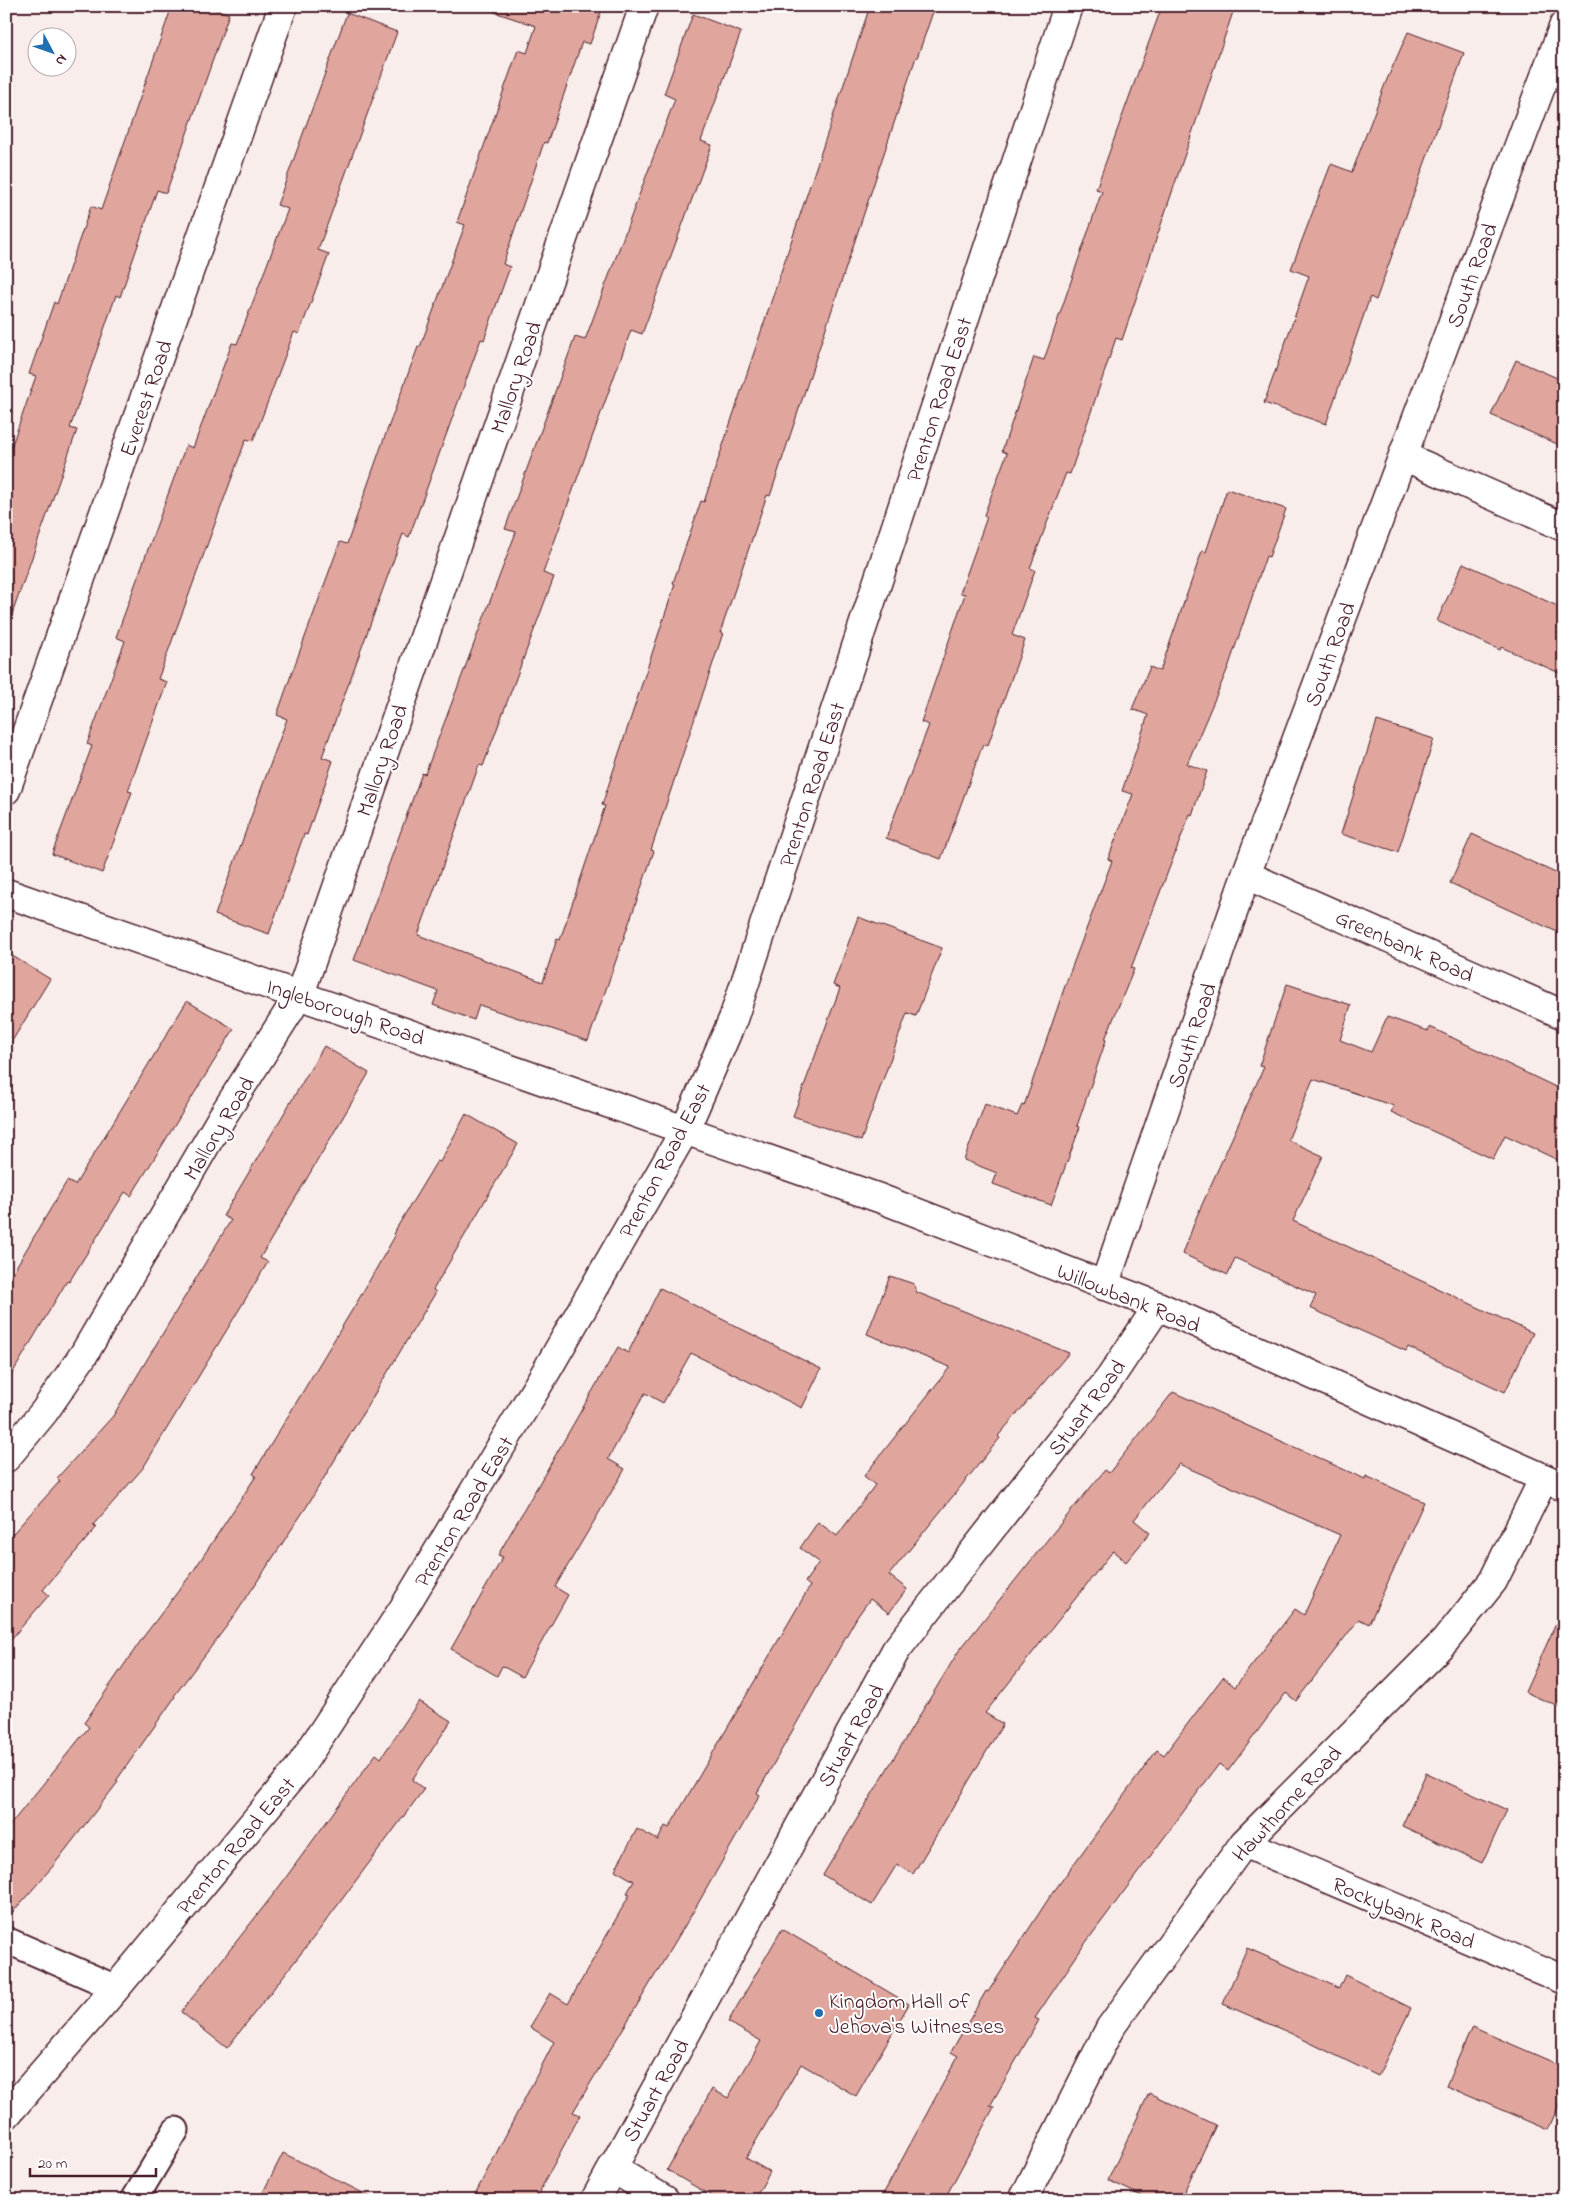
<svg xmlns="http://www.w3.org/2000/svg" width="1570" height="2206" viewBox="0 0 1570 2206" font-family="'Indie Flower',sans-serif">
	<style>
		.building { fill: #e0a69d; stroke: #4a1f2b }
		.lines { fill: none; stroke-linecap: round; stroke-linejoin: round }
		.lane-casing { stroke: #4a1f2b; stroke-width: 29 }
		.street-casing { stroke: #4a1f2b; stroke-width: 31 }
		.lane { stroke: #fff; stroke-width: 25 }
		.street { stroke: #fff; stroke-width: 28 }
		.poi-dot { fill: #1f6fb2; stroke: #fff; stroke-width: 2 }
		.labels { text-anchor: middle; stroke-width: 4; stroke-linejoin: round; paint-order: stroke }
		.street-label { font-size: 22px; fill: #4a1f2b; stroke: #fff }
		.poi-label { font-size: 22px; fill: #4a1f2b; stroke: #fff; text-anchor: start }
	</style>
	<rect width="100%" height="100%" fill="#f9edeb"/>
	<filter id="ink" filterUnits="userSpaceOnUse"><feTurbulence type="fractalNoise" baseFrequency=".02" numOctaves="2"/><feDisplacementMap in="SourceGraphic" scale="10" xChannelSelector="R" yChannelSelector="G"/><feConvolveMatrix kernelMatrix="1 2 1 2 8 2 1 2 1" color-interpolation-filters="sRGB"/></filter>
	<g filter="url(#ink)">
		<!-- building -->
		<path class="building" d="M 172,6 L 208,6 L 229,14 L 166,193 L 157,190 L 120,297 L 116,295 L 70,428 L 77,430 L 11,617 L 6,616 L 6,462 L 36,376 L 29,374 L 54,302 L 57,304 L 91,206 L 101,210 Z
			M 496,6 L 603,6 L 590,44 L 582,42 L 547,143 L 544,142 L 503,264 L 510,267 L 497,303 L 484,340 L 481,339 L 409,537 L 403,534 L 322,757 L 333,761 L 307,835 L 304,834 L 269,934 L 215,915 L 287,719 L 277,715 L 290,678 L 340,542 L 347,544 L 382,444 L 418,347 L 420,347 L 465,225 L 457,222 L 518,50 L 527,53 L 536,26 L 494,12 Z
			M 870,6 L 935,6 L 917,58 L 916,57 L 770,496 L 767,495 L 720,633 L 723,633 L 651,850 L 654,851 L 588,1041 L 479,1005 L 474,1020 L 433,1005 L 438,991 L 354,960 L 422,773 L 425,774 L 516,532 L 505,529 L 575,337 L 585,340 L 675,99 L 664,94 L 693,14 L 741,32 L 701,141 L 712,145 L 642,334 L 631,330 L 543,573 L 554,577 L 483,766 L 479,765 L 418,935 L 543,982 L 557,939 L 560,940 L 605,806 L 602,805 L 675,584 L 673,583 L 701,501 L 704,502 Z
			M 1162,6 L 1235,6 L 1122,340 L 1116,338 L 1070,474 L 1066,473 L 1030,568 L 1035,570 L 1012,635 L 1025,640 L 988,745 L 983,744 L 941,859 L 886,838 L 929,725 L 921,722 L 965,594 L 960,593 L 987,517 L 984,515 L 1007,453 L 1002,451 L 1034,357 L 1044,360 L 1102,191 L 1096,189 Z
			M 347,13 L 397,32 L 318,250 L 329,254 L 299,334 L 294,332 L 253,441 L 246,439 L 158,679 L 167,682 L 128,791 L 132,792 L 102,873 L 52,854 L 92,746 L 87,744 L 125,641 L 116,637 L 186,445 L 193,448 L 232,343 L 237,344 L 288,209 L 277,205 Z
			M 1408,32 L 1464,53 L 1376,300 L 1370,297 L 1326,424 L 1264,403 L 1309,276 L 1291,269 L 1331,164 L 1352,172 L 1385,84 Z
			M 1516,360 L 1564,381 L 1564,447 L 1491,415 Z
			M 1227,489 L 1286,509 L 1269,557 L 1266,556 L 1228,668 L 1187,764 L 1207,771 L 1192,815 L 1190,814 L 1131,968 L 1134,969 L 1105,1039 L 1106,1040 L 1077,1126 L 1080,1127 L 1051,1205 L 993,1184 L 997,1173 L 964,1160 L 985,1104 L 1017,1116 L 1022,1105 L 1024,1106 L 1067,980 L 1112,861 L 1108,859 L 1133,794 L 1122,791 L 1148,715 L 1132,709 L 1150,667 L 1160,671 L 1202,551 L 1206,552 Z
			M 1463,563 L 1564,609 L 1564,675 L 1501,647 L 1500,650 L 1437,621 Z
			M 1377,721 L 1434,739 L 1398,852 L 1341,834 Z
			M 1472,834 L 1564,877 L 1564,935 L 1450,883 Z
			M 858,917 L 942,948 L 916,1016 L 907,1013 L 861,1141 L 793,1116 L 840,988 L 833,985 Z
			M 6,952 L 50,979 L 6,1051 Z
			M 1287,984 L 1351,1005 L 1340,1040 L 1371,1052 L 1387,1017 L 1428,1031 L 1430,1027 L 1564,1091 L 1564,1163 L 1505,1135 L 1493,1159 L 1391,1112 L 1394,1106 L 1313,1079 L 1288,1140 L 1323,1156 L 1293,1221 L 1533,1333 L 1505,1392 L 1408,1347 L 1406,1351 L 1310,1308 L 1316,1295 L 1235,1258 L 1228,1275 L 1183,1254 L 1196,1218 L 1264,1067 L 1259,1066 Z
			M 187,1001 L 234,1029 L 131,1196 L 125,1192 L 69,1282 L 67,1281 L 6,1384 L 6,1284 L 67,1181 L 75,1185 Z
			M 324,1046 L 369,1073 L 260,1258 L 268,1262 L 143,1468 L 93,1525 L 96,1528 L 43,1590 L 49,1595 L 6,1645 L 6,1541 L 60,1481 L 57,1478 L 113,1416 L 231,1220 L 223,1216 Z
			M 466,1114 L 518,1144 L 433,1290 L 436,1292 L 307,1506 L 235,1615 L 174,1696 L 175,1697 L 116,1781 L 118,1782 L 53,1866 L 6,1920 L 6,1830 L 89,1727 L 84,1723 L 144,1636 L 192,1573 L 256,1476 L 253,1474 L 360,1297 L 395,1236 L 393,1234 L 437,1161 L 440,1162 Z
			M 890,1276 L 914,1284 L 916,1292 L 1069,1353 L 998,1436 L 1000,1438 L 889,1575 L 907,1589 L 889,1613 L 870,1599 L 857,1617 L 757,1793 L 760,1795 L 696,1907 L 573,2112 L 580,2115 L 535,2200 L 472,2200 L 554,2042 L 530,2027 L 550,1993 L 568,2004 L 630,1894 L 627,1893 L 634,1881 L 615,1870 L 637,1829 L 658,1840 L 665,1826 L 669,1828 L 810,1586 L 805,1582 L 819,1562 L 800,1548 L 818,1522 L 837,1536 L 875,1485 L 864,1476 L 950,1367 L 867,1334 Z
			M 660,1288 L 821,1369 L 802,1408 L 691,1353 L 663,1403 L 645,1393 L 608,1459 L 625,1469 L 555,1587 L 568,1595 L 522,1677 L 502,1666 L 497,1676 L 451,1649 L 503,1557 L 498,1555 L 593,1390 L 618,1347 L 628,1353 Z
			M 1173,1392 L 1365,1479 L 1366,1476 L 1424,1502 L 1369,1624 L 1359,1619 L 1296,1701 L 1286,1693 L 1228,1771 L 1219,1764 L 1084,1945 L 1035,2018 L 1039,2020 L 990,2106 L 994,2107 L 944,2200 L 880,2200 L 958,2056 L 951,2052 L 986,1991 L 988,1992 L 1049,1898 L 1157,1750 L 1164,1755 L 1223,1677 L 1235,1687 L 1295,1609 L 1304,1615 L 1340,1535 L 1179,1464 L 1134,1520 L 1150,1533 L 1126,1562 L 1113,1551 L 985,1713 L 1003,1724 L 913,1874 L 897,1864 L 872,1905 L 823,1875 L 958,1652 L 1052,1534 L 1105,1470 L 1109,1473 Z
			M 1564,1606 L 1564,1709 L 1525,1692 Z
			M 419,1701 L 451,1721 L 412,1780 L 424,1789 L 317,1933 L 227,2048 L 181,2012 L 276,1891 L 376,1754 L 381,1758 Z
			M 1426,1773 L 1507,1810 L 1482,1863 L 1402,1826 Z
			M 782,1929 L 909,2004 L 856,2096 L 801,2064 L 746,2158 L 770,2172 L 754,2200 L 718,2200 L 667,2170 L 712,2089 L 728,2098 L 761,2041 L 728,2022 Z
			M 1247,1948 L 1339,1988 L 1345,1975 L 1411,2008 L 1378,2076 L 1290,2033 L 1223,2004 Z
			M 1472,2027 L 1564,2067 L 1564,2093 L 1548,2130 L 1446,2086 Z
			M 1149,2093 L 1216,2125 L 1180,2200 L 1150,2200 L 1108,2180 Z
			M 283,2153 L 377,2200 L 259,2200 Z"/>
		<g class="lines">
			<defs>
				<path id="lane" d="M 6,1940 L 116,1988
					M 134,2200 L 176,2130"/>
				<path id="street" d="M 1403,456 L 1564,527
					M 6,790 L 283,6
					M 1246,875 L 1564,1015
					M 6,893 L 879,1198 L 1158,1306 L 1564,1487
					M 1104,1286 L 1246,875 L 1564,25
					M 6,1458 L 44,1412 L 84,1354 L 222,1117 L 300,994 L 644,6
					M 1244,1843 L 1564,1980
					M 6,2115 L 116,1988 L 299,1768 L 405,1606 L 547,1370 L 685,1130 L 733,1019 L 1068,6
					M 612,2168 L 665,2200
					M 595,2200 L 896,1650 L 1110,1378 L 1158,1306
					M 1023,2200 L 1110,2028 L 1244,1843 L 1445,1641 L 1493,1581 L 1544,1478"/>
			</defs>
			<!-- lane casing -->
			<use href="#lane" class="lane-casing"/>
			<!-- street casing -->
			<use href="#street" class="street-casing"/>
			<!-- lane -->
			<use href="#lane" class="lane"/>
			<!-- street -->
			<use href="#street" class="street"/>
		</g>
	</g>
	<!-- markers -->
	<circle class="poi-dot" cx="819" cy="2013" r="5"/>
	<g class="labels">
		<!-- street labels -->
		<g class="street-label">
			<text transform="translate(1471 275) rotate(-70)" y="8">South Road</text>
			<text transform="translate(515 377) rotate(-71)" y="8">Mallory Road</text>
			<text transform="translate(145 398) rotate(-71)" y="8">Everest Road</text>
			<text transform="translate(938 399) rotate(-72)" y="8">Prenton Road East</text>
			<text transform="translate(1329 654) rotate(-70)" y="8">South Road</text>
			<text transform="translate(381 760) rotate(-71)" y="8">Mallory Road</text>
			<text transform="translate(811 784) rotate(-72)" y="8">Prenton Road East</text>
			<text transform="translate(1405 945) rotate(24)" y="8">Greenbank Road</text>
			<text transform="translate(346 1011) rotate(19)" y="8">Ingleborough Road</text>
			<text transform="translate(1191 1035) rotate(-71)" y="8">South Road</text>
			<text transform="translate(218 1128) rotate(-59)" y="8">Mallory Road</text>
			<text transform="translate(664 1160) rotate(-62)" y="8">Prenton Road East</text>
			<text transform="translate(1129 1297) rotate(22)" y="8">Willowbank Road</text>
			<text transform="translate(1086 1407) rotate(-53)" y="8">Stuart Road</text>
			<text transform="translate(463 1511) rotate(-59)" y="8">Prenton Road East</text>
			<text transform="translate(850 1735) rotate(-61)" y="8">Stuart Road</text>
			<text transform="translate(1286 1803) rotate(-47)" y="8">Hawthorne Road</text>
			<text transform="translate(235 1845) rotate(-50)" y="8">Prenton Road East</text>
			<text transform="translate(1404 1912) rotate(23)" y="8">Rockybank Road</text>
			<text transform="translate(655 2090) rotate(-61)" y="8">Stuart Road</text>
		</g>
		<!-- poi labels -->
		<g class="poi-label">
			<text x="829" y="2008">Kingdom Hall of<tspan x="829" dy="25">Jehova's Witnesses</tspan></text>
		</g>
	</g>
	<!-- margin -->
	<rect width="1570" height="2206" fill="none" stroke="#fff" stroke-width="25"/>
	<rect x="12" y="12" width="1545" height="2181" fill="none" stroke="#4a1f2b" stroke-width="2" filter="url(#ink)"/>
	<!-- north arrow -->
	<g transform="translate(52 52) rotate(131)"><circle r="24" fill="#ffffff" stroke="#b7a5aa"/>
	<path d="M0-4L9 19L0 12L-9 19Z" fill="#1f6fb2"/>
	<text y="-8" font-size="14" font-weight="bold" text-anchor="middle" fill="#4a1f2b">N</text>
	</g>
	<!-- scale -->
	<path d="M30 2168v8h126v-8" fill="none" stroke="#4a1f2b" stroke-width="2.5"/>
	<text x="38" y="2168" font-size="15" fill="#4a1f2b" stroke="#ffffff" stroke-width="4" paint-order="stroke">20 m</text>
</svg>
